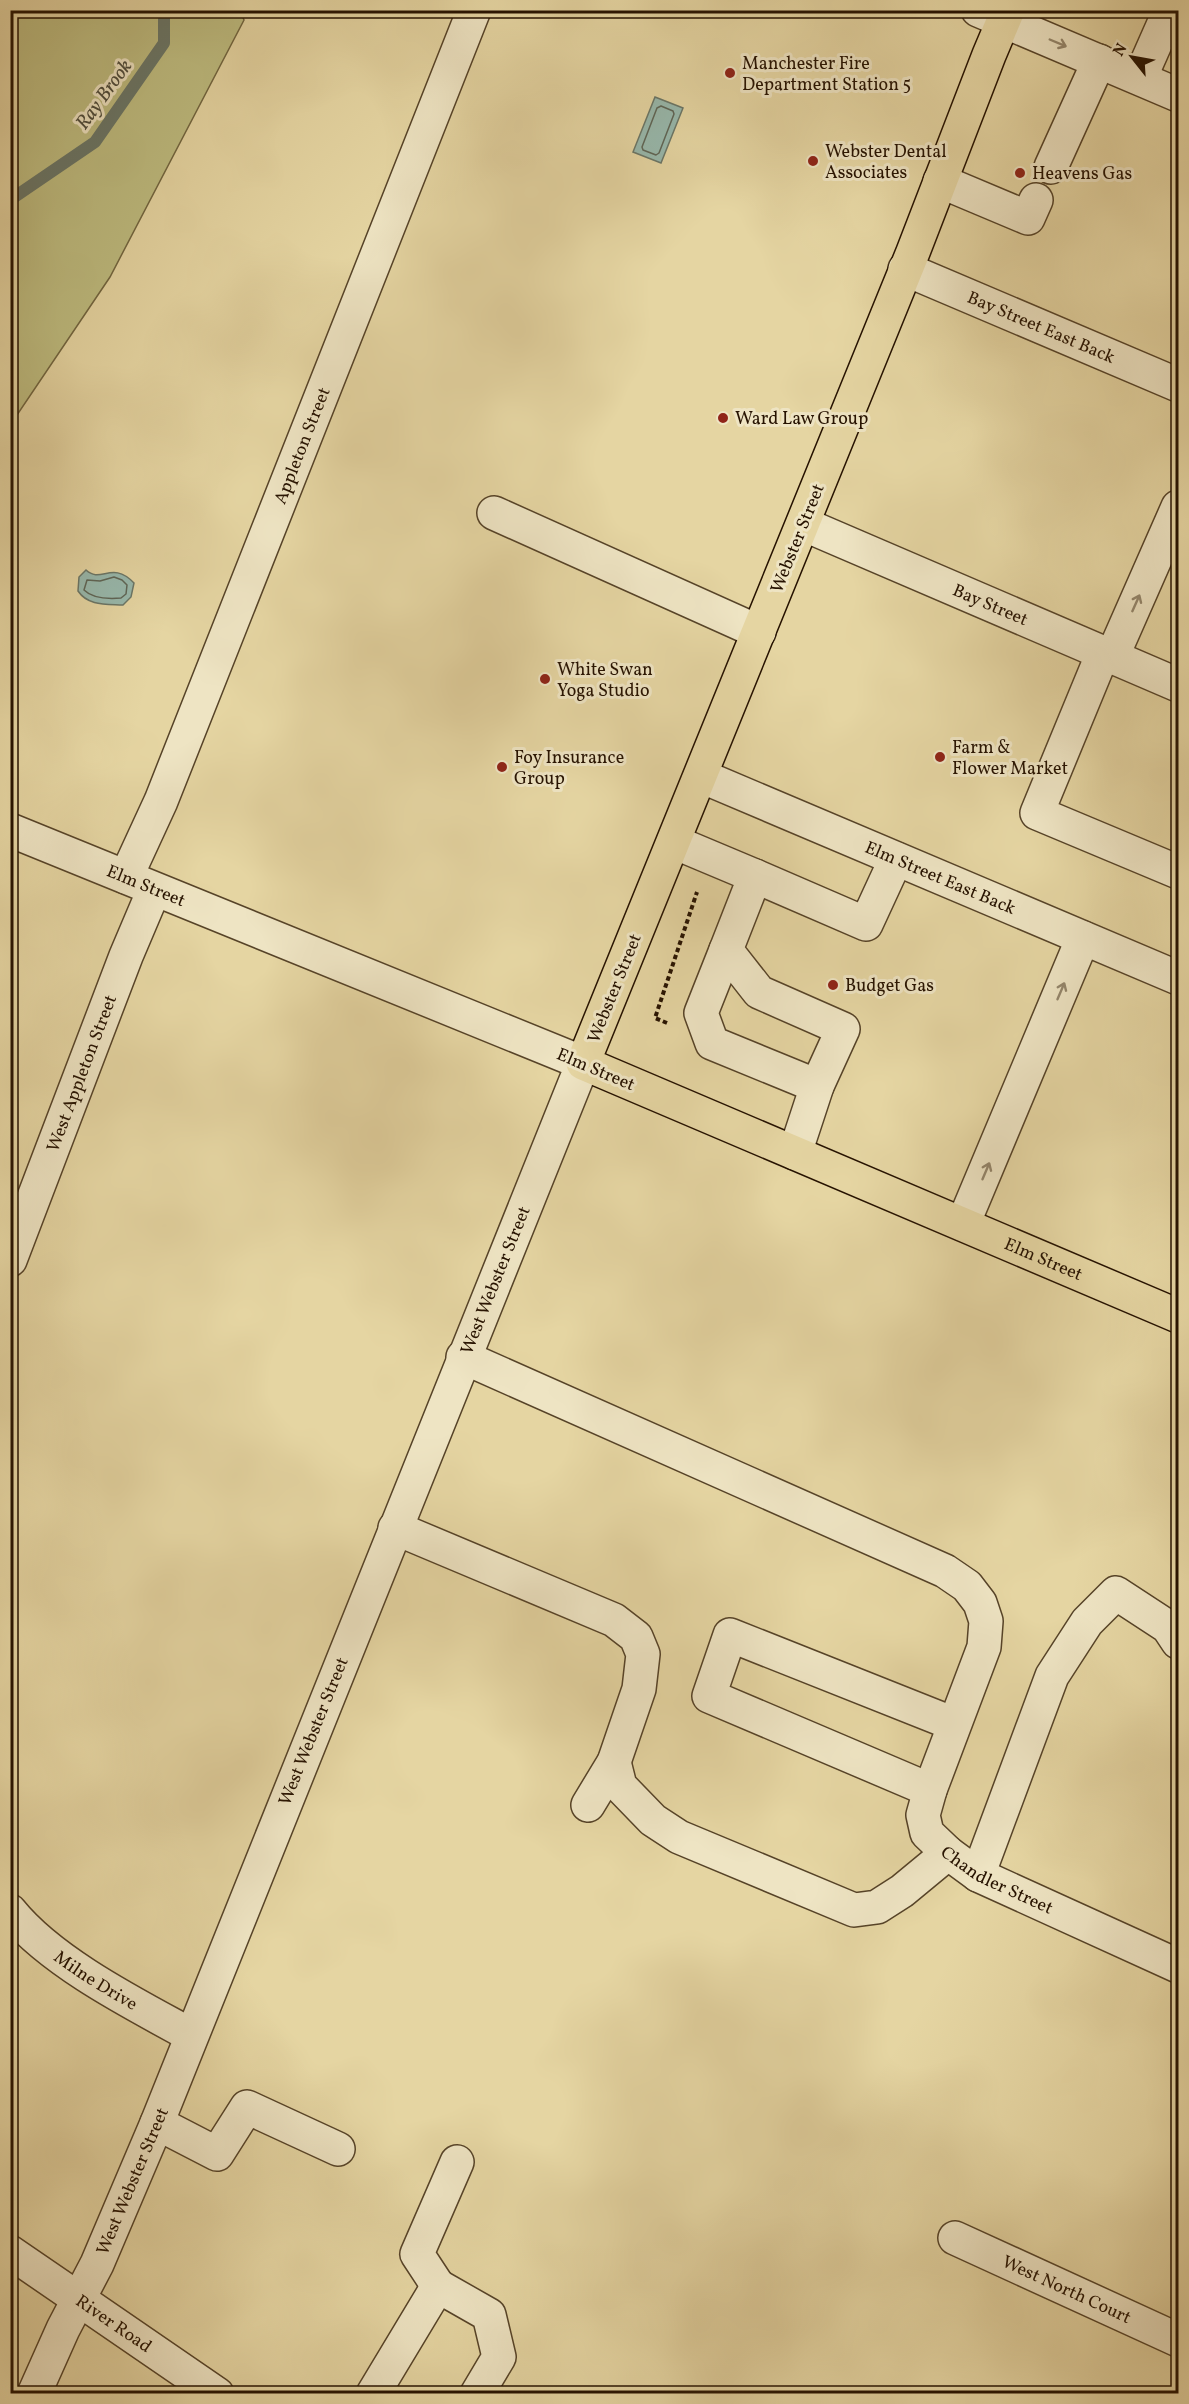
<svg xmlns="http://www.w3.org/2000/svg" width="1189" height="2404" viewBox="0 0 1189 2404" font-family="Vollkorn,serif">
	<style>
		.green { fill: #bdbb7f; stroke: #726640; stroke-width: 1.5 }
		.water { fill: #97b8ac; stroke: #6a7667; stroke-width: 1.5 }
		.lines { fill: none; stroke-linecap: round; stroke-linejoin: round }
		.shore { stroke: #5e6556; stroke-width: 1.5 }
		.stream { stroke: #6a7667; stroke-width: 12 }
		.minor-casing { stroke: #564328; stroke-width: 36 }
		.major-casing { stroke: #261200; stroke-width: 36 }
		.path { stroke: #261200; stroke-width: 4; stroke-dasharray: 4.5 3; stroke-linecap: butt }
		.minor { stroke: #eee4c3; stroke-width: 33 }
		.major { stroke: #e5d5a2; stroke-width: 33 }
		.oneway { stroke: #94866b }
		.poi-dot { fill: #8f2418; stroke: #eee4c3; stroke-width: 2 }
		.labels { text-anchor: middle; stroke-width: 6; stroke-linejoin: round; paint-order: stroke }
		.poi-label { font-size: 18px; fill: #261200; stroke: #eee4c3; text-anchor: start }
		.street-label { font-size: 18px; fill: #261200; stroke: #eee4c3 }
		.water-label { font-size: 20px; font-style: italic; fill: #4e4c3c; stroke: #eee4c3 }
	</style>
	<rect width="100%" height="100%" fill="#e5d5a2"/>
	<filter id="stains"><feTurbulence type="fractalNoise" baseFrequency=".00333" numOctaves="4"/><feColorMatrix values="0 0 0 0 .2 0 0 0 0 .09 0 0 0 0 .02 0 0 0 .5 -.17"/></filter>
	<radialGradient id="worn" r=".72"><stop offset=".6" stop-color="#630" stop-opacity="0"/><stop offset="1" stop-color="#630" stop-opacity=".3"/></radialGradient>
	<!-- green -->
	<path class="green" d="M 11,10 L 240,10 L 244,20 L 110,277 L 15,418 L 11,421 Z"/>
	<!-- water -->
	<path class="water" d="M 655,97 L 683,108 L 661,163 L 633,152 Z
		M 86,570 C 101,584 112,560 134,583 L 131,597 L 123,605 C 106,604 88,606 78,591 L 79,577 Z"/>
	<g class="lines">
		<!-- shore -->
		<path class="shore" d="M 661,106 L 673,111 L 674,114 L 659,153 L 656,155 L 643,150 L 642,147 L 657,108 Z
			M 114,577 L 122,580 L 127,585 L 126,594 L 121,598 C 109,599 93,599 84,590 L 87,580 L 100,581 Z"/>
		<!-- stream -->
		<path class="stream" d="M 10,200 L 95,142 L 164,43 L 164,10"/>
		<defs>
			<g id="minor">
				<path d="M 978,10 L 1178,95"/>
				<path d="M 1140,78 L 1170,10"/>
				<path d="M 1051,167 L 1099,61"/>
				<path d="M 940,181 L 1028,218 L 1036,200"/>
				<path id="s1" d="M 905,269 L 1178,385"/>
				<path d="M 494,513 L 759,632"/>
				<path id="s2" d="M 803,524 L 1178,685"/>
				<path d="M 1103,653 L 1037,813 L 1178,872"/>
				<path d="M 1112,657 L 1178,507"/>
				<path id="s3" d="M 701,776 L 1178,978"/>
				<path id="s4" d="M 10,830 L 583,1063 L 157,2123 L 97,2264 L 63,2329 L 34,2394"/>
				<path d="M 674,842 L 755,876 L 726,950 L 759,992 L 843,1029 L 817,1086 L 795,1153"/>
				<path d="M 755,876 L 866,924 L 896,859"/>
				<path id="s5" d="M 126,877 L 161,801 L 474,10"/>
				<path d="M 726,950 L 701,1013 L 712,1043 L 817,1086"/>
				<path d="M 963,1224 L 1083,938"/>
				<path id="s6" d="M 10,1260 L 126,956 L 154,890"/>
				<path id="s7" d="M 463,1357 L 945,1571 L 967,1586 L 980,1603 L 986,1621 L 984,1647 L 930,1790 L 923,1815 L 927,1833 L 948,1853 L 978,1875 L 1178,1966"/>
				<path d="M 395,1528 L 614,1620 L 636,1637 L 643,1654 L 639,1689 L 614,1762 L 588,1805"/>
				<path d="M 614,1762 L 620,1786 L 653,1820 L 679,1837 L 854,1910 L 877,1907 L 902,1891 L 948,1853"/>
				<path d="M 930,1790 L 709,1696 L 730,1635 L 954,1724"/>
				<path d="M 978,1875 L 1052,1676 L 1087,1622 L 1116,1593 L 1168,1627 L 1178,1642"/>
				<path id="s8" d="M 10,1911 C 51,1962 134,2004 191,2035"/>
				<path d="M 157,2123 L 217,2154 L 247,2107 L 338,2149"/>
				<path id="s9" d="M 955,2238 L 1178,2340"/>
				<path id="s10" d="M 10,2252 L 217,2394"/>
				<path d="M 438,2286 L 417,2254 L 457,2162"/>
				<path d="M 373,2394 L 438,2286 L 489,2315 L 499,2357 L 477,2394"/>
			</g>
			<g id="major">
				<path id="s11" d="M 1008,10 L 989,55 L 913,252 L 583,1063 L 1178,1316"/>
			</g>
		</defs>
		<!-- minor casing -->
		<use href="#minor" class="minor-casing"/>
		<!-- major casing -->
		<use href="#major" class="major-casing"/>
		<!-- path -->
		<path class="path" d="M 667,1023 L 655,1018 L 697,892"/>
		<!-- minor -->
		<use href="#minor" class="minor"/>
		<!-- major -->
		<use href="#major" class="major"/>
	</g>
	<!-- one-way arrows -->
	<defs><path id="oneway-shaft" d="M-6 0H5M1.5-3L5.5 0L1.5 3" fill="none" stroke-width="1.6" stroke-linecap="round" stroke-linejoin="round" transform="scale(1.5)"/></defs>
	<g class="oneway">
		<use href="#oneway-shaft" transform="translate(1058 43) rotate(23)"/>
		<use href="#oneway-shaft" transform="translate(1136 603) rotate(-66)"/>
		<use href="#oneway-shaft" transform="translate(1061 991) rotate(-67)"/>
		<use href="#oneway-shaft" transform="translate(986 1171) rotate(-67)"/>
	</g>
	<!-- markers -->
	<g class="poi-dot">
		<circle cx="730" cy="73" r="6"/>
		<circle cx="813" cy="161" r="6"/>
		<circle cx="1020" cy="173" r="6"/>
		<circle cx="723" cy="418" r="6"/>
		<circle cx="545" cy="679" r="6"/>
		<circle cx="940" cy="757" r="6"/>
		<circle cx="502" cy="767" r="6"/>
		<circle cx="833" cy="985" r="6"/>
	</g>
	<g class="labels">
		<!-- poi labels -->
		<g class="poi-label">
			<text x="742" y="69">Manchester Fire<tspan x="742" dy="21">Department Station 5</tspan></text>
			<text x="825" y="157">Webster Dental<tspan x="825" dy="21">Associates</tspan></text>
			<text x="1032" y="179">Heavens Gas</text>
			<text x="735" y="424">Ward Law Group</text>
			<text x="557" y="675">White Swan<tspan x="557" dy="21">Yoga Studio</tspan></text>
			<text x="952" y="753">Farm &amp;<tspan x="952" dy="21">Flower Market</tspan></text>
			<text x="514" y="763">Foy Insurance<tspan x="514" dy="21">Group</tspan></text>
			<text x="845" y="991">Budget Gas</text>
		</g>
		<!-- street labels -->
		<g class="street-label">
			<text dy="6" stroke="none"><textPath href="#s1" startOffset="148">Bay Street East Back</textPath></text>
			<text dy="6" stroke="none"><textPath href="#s5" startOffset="466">Appleton Street</textPath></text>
			<text transform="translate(797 538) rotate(-68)" y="6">Webster Street</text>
			<text dy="6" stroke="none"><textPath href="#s2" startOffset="204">Bay Street</textPath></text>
			<text dy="6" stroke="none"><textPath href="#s3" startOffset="260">Elm Street East Back</textPath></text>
			<text dy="6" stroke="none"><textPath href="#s4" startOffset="147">Elm Street</textPath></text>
			<text transform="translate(614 988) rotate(-68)" y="6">Webster Street</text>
			<text transform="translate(596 1069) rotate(23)" y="6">Elm Street</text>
			<text dy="6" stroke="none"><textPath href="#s6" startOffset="200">West Appleton Street</textPath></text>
			<text dy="6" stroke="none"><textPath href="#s11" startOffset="1636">Elm Street</textPath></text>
			<text transform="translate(495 1280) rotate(-68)" y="6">West Webster Street</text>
			<text transform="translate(313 1731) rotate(-68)" y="6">West Webster Street</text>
			<text dy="6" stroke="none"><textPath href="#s7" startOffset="903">Chandler Street</textPath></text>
			<text dy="6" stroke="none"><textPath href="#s8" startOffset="111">Milne Drive</textPath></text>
			<text transform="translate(132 2181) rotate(-67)" y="6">West Webster Street</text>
			<text dy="6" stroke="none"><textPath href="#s9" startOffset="123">West North Court</textPath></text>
			<text dy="6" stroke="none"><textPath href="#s10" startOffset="126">River Road</textPath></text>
		</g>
		<!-- water labels -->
		<g class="water-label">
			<text transform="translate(103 94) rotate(-54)" y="7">Ray Brook</text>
		</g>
	</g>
	<!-- margin -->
	<rect width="1189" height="2404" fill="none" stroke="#e5d5a2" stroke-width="36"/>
	<rect x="12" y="12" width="1165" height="2380" fill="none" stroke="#261200" stroke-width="3"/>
	<rect x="18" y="18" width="1153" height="2368" fill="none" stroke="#261200" stroke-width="1.5"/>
	<!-- north arrow -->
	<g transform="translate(1132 57) rotate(301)" stroke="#eee4c3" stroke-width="4.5" paint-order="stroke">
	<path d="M0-4.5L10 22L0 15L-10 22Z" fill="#261200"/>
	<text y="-9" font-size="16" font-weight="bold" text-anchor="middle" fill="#261200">N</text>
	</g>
	<rect width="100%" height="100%" filter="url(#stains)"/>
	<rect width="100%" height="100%" fill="url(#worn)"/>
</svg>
